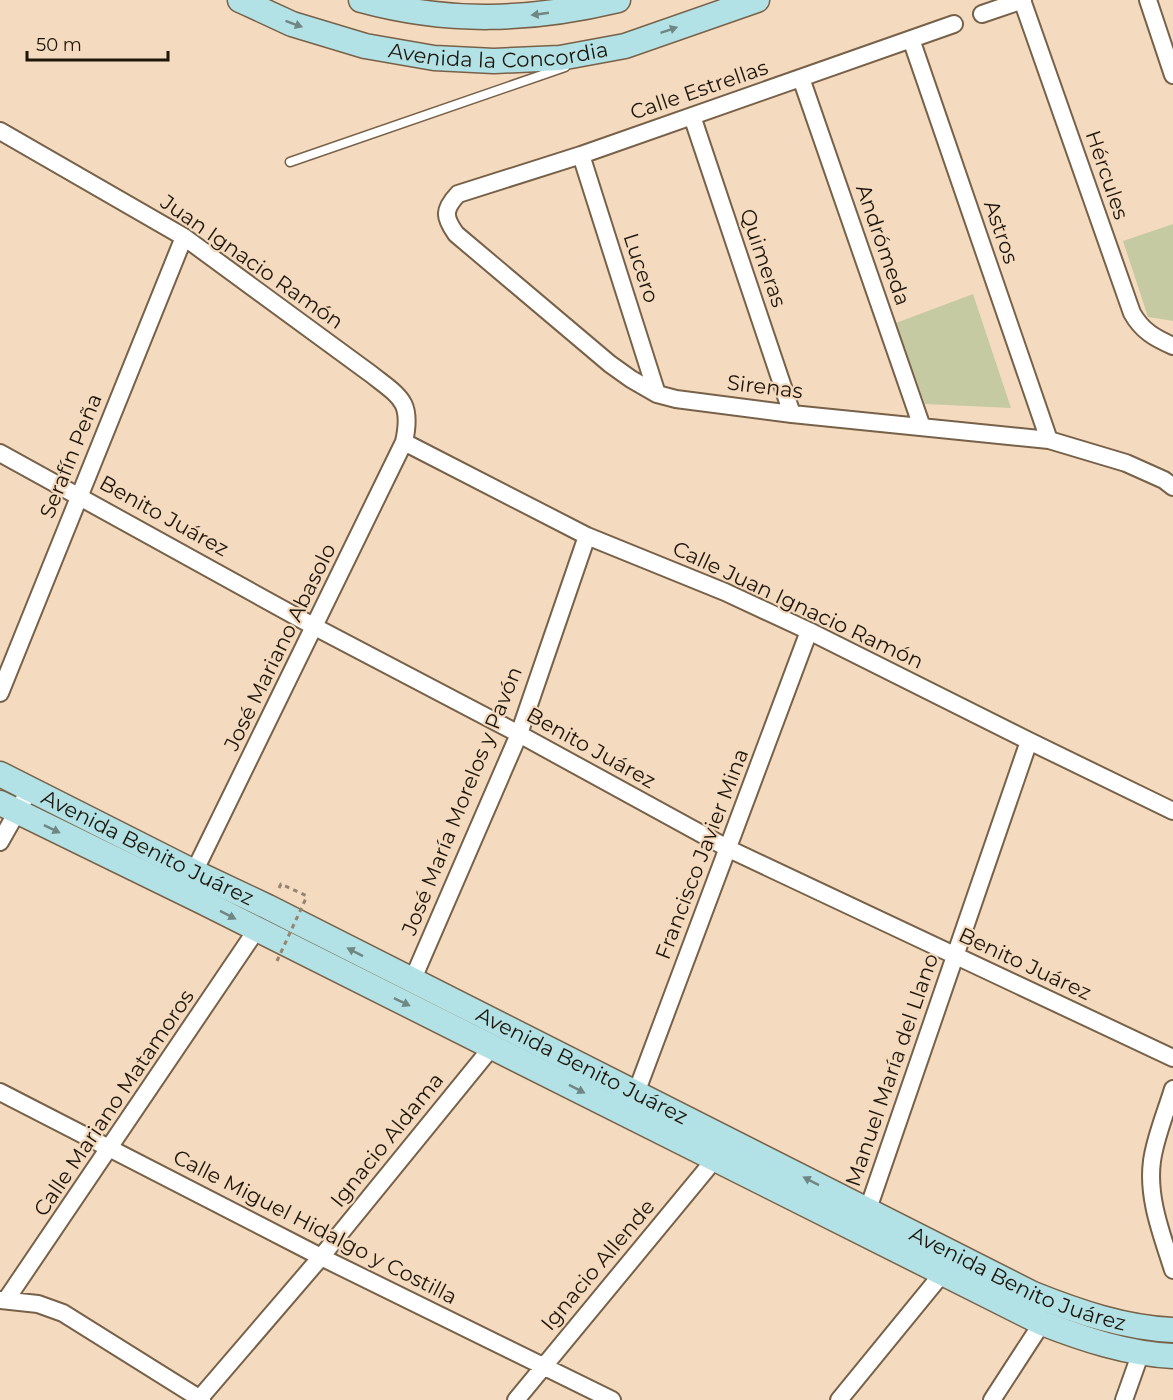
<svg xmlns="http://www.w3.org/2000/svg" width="1173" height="1400" viewBox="0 0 1173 1400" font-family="Montserrat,sans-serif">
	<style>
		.green { fill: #c6caa3 }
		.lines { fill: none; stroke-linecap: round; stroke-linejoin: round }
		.service-casing { stroke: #776149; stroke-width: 11 }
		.minor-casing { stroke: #776149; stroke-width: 20 }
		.secondary-casing { stroke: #776149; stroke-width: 27 }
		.path { stroke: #968470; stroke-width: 3; stroke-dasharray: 4.5 4.5; stroke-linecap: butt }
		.service { stroke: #fff; stroke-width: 8 }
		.minor { stroke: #fff; stroke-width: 16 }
		.secondary { stroke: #b2e2e5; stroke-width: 24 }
		.path-bridge { stroke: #968470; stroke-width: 3; stroke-dasharray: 4.5 4.5; stroke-linecap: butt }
		.oneway { fill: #6f8683 }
		.labels { text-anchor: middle; stroke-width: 4.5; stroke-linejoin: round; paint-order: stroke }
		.street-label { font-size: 21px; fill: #1e150b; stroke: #f4dbbf }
	</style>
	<rect width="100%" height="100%" fill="#f4dbbf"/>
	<!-- green -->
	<path class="green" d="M 1173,224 L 1173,321 L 1148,317 L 1123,241 Z
		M 973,294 L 1011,408 L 925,404 L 896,323 Z"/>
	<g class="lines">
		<defs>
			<path id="service" d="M 290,162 L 565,67"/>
			<path id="minor" d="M 1022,0 L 1132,313 C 1142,331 1155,338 1173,346
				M 1148,0 L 1173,75
				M 982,14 L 1023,0
				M 954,24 L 581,155 L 458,194 C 443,210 444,217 456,234 L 610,364 L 631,379 L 657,394 L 676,399 L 792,414 L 1049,440 L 1126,463 L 1164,480 L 1173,487
				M 911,39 L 1049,440
				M 801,78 L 922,427
				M 692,116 L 792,414
				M 0,131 L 184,237 L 371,374 C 400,397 413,401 404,442 L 194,872
				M 581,155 L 657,394
				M 404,442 L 587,536 L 725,592 L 809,631 L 1029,741 L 1173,811
				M 0,453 L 315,627 L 519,734 L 729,849 L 1173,1058
				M 0,693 L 184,237
				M 0,842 L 30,789
				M 412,981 L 519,734 L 587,536
				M 1173,1089 C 1166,1112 1155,1138 1152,1161 C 1147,1198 1162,1235 1173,1270
				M 0,1092 L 321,1257 L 612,1400
				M 636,1093 L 809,631
				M 868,1209 L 1029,741
				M 0,1300 L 38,1304 L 63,1313 L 202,1400
				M 6,1300 L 257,929
				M 200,1398 L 321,1257 L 492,1047
				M 516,1400 L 715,1159
				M 839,1400 L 942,1274
				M 992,1400 L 1042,1323
				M 1124,1400 L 1141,1352"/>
			<g id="secondary">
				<path id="s1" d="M 240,0 L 292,24 L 365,46 L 434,58 L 494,61 L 560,58 L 625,46 L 757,0"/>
				<path d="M 361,0 C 449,24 530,21 618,0"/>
				<path id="s2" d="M 0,774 L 194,872 L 268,907 L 1033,1294 C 1078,1312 1125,1328 1173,1330"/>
				<path d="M 0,803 L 203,902 L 1042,1323 C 1083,1339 1128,1354 1173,1356"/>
			</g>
		</defs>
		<!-- service casing -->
		<use href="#service" class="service-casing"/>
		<!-- minor casing -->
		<use href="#minor" class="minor-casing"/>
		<!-- secondary casing -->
		<use href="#secondary" class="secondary-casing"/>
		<!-- path -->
		<path class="path" d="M 279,888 L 281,884 L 307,896"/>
		<!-- service -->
		<use href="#service" class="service"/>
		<!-- minor -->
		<use href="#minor" class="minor"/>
		<!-- secondary -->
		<use href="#secondary" class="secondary"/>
		<!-- path-bridge -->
		<path class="path-bridge" d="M 277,961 L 307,896"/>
	</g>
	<!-- one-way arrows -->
	<defs><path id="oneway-solid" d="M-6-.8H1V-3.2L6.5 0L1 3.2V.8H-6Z" transform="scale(1.5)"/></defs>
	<g class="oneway">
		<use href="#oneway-solid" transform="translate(540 14) rotate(172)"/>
		<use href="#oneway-solid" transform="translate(294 24) rotate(20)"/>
		<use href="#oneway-solid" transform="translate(669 30) rotate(-19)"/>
		<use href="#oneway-solid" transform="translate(52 829) rotate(26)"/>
		<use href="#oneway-solid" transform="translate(228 915) rotate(27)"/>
		<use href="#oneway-solid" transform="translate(355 952) rotate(-153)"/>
		<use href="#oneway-solid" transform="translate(402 1002) rotate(26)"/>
		<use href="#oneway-solid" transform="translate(577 1089) rotate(27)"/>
		<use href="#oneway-solid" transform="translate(811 1181) rotate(-153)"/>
	</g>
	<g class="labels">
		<!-- street labels -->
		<g class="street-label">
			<text dy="7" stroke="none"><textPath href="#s1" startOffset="268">Avenida la Concordia</textPath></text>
			<text transform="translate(699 90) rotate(-19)" y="7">Calle Estrellas</text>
			<text transform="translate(1107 175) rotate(71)" y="7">Hércules</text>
			<text transform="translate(1001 232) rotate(71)" y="7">Astros</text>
			<text transform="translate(883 245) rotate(71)" y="7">Andrómeda</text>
			<text transform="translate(763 258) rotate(71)" y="7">Quimeras</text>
			<text transform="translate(252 262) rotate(35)" y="7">Juan Ignacio Ramón</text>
			<text transform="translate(641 268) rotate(72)" y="7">Lucero</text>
			<text transform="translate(765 387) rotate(7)" y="7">Sirenas</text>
			<text transform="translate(71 456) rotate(-68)" y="7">Serafín Peña</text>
			<text transform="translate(164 516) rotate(29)" y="7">Benito Juárez</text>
			<text transform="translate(798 605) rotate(25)" y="7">Calle Juan Ignacio Ramón</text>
			<text transform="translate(280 647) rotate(-64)" y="7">José Mariano Abasolo</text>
			<text transform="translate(591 748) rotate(29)" y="7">Benito Juárez</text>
			<text transform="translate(462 801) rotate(-68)" y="7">José María Morelos y Pavón</text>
			<text dy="7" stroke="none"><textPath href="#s2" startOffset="165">Avenida Benito Juárez</textPath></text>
			<text transform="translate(702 854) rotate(-69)" y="7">Francisco Javier Mina</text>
			<text transform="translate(1025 964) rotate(25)" y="7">Benito Juárez</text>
			<text dy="7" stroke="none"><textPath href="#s2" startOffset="651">Avenida Benito Juárez</textPath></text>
			<text transform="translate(892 1070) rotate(-71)" y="7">Manuel María del Llano</text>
			<text transform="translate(114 1103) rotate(-56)" y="7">Calle Mariano Matamoros</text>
			<text transform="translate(387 1140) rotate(-51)" y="7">Ignacio Aldama</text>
			<text transform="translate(315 1227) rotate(27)" y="7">Calle Miguel Hidalgo y Costilla</text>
			<text transform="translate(598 1265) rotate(-50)" y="7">Ignacio Allende</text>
			<text dy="7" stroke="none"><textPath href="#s2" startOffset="1137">Avenida Benito Juárez</textPath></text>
		</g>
	</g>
	<!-- scale -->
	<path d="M27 51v9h141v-9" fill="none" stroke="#1e150b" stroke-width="3"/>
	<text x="36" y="51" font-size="18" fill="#1e150b" stroke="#f4dbbf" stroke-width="4.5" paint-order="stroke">50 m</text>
</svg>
